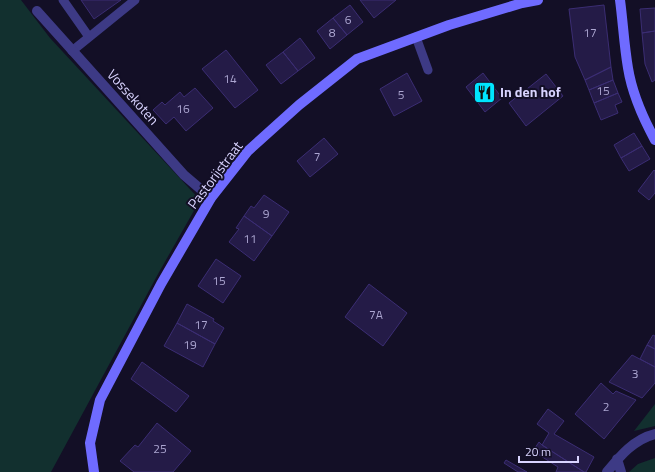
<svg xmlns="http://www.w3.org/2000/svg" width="655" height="472" viewBox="0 0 655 472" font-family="'Titillium Web',sans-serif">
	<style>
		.green { fill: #12302f }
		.building { fill: #241b47; stroke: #3b2d73 }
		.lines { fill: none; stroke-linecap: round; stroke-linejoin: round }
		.lane { stroke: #3d3a85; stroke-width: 9 }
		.street { stroke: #3d3a85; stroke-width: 10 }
		.secondary { stroke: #6f6bff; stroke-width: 10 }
		.labels { text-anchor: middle; stroke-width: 4; stroke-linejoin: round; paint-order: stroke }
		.number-label { font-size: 12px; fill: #aca6d1 }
		.poi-label { font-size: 14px; font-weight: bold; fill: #d9d4ff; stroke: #130f26; text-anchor: start }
		.street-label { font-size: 14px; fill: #d9d4ff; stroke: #130f26 }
	</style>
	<rect width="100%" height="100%" fill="#130f26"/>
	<!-- green -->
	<path class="green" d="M 0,0 L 21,0 L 50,38 L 200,200 L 158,274 L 51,472 L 0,472 Z
		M 655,404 L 655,426 L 634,431 Z
		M 655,458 L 655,472 L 629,472 L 638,464 Z"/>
	<!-- building -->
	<path class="building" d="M 81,0 L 121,0 L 94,19 Z
		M 360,0 L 396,0 L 374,18 Z
		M 350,5 L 363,22 L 347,35 L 333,18 Z
		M 604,5 L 611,67 L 585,80 L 575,57 L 569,9 Z
		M 655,8 L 655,31 L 642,33 L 640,9 Z
		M 333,18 L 347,35 L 330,49 L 317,31 Z
		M 655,31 L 655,80 L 652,82 L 645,64 L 642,33 Z
		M 300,38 L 315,58 L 298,71 L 283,52 Z
		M 226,50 L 258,90 L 235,108 L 202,69 Z
		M 283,52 L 298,71 L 281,84 L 266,65 Z
		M 611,67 L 613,80 L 589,90 L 585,80 Z
		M 407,73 L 422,101 L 394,116 L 380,89 Z
		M 483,73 L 502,98 L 485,112 L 466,87 Z
		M 546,74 L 563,96 L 526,126 L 509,103 Z
		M 613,80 L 618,93 L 594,103 L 589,90 Z
		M 195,88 L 213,108 L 186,131 L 174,117 L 166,124 L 153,110 L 162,102 L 165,105 L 180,92 L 184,97 Z
		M 618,93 L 622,102 L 615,105 L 618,113 L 601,120 L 594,103 Z
		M 634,133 L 642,146 L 621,158 L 614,145 Z
		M 324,138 L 338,154 L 310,177 L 297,161 Z
		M 642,146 L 650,159 L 629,171 L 621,158 Z
		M 654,170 L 655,171 L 655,193 L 649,200 L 638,191 Z
		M 264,195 L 289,212 L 272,236 L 244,216 L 251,206 L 254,208 Z
		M 244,216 L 272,236 L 254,261 L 229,242 L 239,229 L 236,228 Z
		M 216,259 L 241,276 L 223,303 L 198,286 Z
		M 369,284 L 407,313 L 383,346 L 345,317 Z
		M 187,304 L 214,319 L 213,321 L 224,328 L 215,344 L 177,323 Z
		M 177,323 L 215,344 L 203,367 L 164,346 Z
		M 653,335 L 655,336 L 655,349 L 647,345 Z
		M 647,345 L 655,349 L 655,367 L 640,359 Z
		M 632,355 L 655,367 L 655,383 L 642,398 L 609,382 Z
		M 142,362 L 189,396 L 176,412 L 131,379 Z
		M 601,383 L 613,394 L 616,391 L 636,400 L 604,439 L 575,414 Z
		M 548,409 L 564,421 L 554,434 L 594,457 L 586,472 L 584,472 L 542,445 L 549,433 L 537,424 Z
		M 157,423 L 191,451 L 173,472 L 134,472 L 120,461 L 135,445 L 138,447 Z
		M 539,442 L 542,445 L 584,472 L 556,472 L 558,467 L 533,451 Z
		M 506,460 L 527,472 L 518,472 L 504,463 Z"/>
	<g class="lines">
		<!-- lane -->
		<path class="lane" d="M 63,0 L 89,37
			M 416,37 L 428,70
			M 72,51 L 135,0"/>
		<!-- street -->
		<path class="street" d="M 37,11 L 184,175 L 211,198
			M 617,459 L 621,472
			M 607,472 C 620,456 634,439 655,434"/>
		<!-- secondary -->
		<path class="secondary" d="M 620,0 C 623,22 624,45 628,68 C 632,93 643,118 655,140
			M 94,472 L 90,443 L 100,400 L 161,284 L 211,198 L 248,151 L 299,105 L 357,59 L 449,25 L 522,3 L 538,0"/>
	</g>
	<!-- icons -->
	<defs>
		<symbol id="restaurant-square" viewBox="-11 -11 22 22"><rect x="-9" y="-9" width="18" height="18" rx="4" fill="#00e5ff" stroke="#130f26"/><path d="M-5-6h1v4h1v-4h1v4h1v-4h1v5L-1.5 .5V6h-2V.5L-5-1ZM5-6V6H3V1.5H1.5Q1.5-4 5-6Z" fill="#111"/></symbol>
	</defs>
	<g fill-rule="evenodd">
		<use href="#restaurant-square" x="472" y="80" width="25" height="25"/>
	</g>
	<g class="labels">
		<!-- number labels -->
		<g class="number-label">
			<text x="348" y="24">6</text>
			<text x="332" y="37">8</text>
			<text x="590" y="37">17</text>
			<text x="230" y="83">14</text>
			<text x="603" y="95">15</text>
			<text x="401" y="99">5</text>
			<text x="183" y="113">16</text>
			<text x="317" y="161">7</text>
			<text x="266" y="218">9</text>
			<text x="250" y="243">11</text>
			<text x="219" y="285">15</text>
			<text x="376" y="319">7A</text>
			<text x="201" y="329">17</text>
			<text x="190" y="349">19</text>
			<text x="635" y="378">3</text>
			<text x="606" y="411">2</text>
			<text x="160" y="453">25</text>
		</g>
		<!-- poi labels -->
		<g class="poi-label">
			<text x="500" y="97">In den hof</text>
		</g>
		<!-- street labels -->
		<g class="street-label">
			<text transform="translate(133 97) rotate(48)" y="5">Vossekoten</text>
			<text transform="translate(215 175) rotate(-53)" y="5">Pastorijstraat</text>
		</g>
	</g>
	<!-- scale -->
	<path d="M519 456v6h59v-6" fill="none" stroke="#d9d4ff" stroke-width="2"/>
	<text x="525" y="456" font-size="12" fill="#d9d4ff" stroke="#130f26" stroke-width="3" paint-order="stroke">20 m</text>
</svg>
